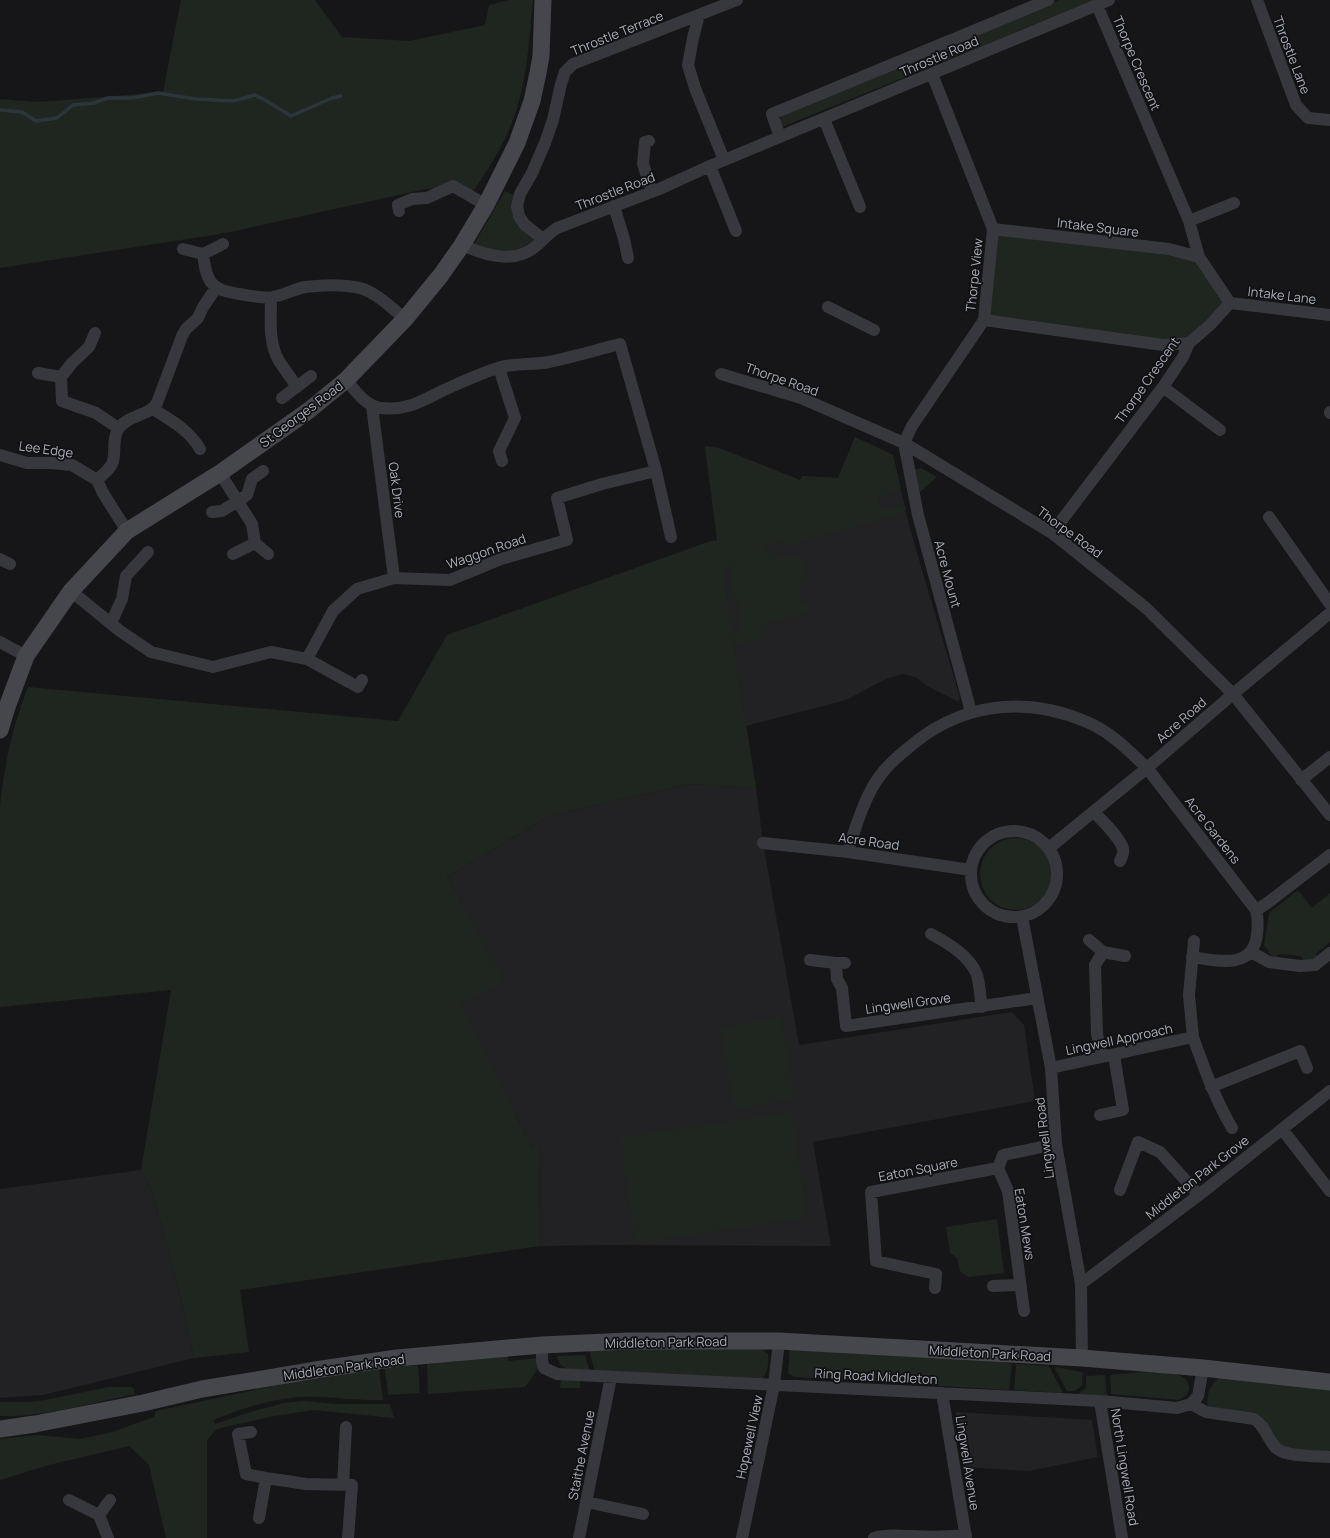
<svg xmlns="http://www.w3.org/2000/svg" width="1330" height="1538" viewBox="0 0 1330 1538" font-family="Manrope,sans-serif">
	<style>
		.built { fill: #222225 }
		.green { fill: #1e261f; fill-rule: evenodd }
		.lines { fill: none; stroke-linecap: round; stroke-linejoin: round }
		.stream { stroke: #2c353c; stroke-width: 3.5 }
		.street { stroke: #37383d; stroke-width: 12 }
		.secondary { stroke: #45474d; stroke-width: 17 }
		.labels { text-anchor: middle; stroke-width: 3.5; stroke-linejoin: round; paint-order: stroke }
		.street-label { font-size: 13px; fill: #a8adb8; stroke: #111113 }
	</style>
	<rect width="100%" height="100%" fill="#161618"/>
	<!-- built -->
	<path class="built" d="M 855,437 L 893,455 L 910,529 L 960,698 L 959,702 L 927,686 L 917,678 L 903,674 L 886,679 L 846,700 L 746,726 L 729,622 L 705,446 L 719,448 L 800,480 L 802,476 L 838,478 Z
		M 689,784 L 752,788 L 756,787 L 763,843 L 799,1045 L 1012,1012 L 1024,1025 L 1035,1101 L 813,1142 L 831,1246 L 610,1245 L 540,1246 L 539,1144 L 532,1147 L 459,1005 L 504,981 L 447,877 L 549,816 Z
		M 141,1170 L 152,1191 L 181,1299 L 194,1358 L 43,1395 L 0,1398 L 0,1189 Z
		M 956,1412 L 1092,1420 L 1098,1457 L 1029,1471 L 964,1467 L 956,1418 Z"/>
	<!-- green -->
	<path class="green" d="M 181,0 L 315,0 L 342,37 L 409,41 L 485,25 L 489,5 L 509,0 L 533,0 C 529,42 527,88 510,127 C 500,152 485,174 470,196 L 453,186 L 426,189 L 226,233 L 0,268 L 0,99 L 39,102 L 163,92 Z
		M 1059,0 L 1095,0 L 782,127 L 779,121 L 783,113 Z
		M 505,191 L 513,195 L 512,207 L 535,239 C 524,248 507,255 493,251 C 486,250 480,247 474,244 Z
		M 993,229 L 1199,257 L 1230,303 L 1189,343 L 984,320 Z
		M 855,437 L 893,455 L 901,490 L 878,497 L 881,510 L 905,505 L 906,510 L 904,513 L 787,546 L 786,541 L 765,547 L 767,552 L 805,559 L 799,600 L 808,603 L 810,611 L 776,622 L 775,620 L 768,622 L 768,627 L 763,632 L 760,639 L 739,644 L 739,642 L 733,643 L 756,787 L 752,788 L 689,784 L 549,816 L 447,877 L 505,981 L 460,1005 L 532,1147 L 539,1143 L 540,1246 L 240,1290 L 249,1352 L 194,1358 L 181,1299 L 152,1191 L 141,1170 L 171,990 L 0,1007 L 0,806 C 5,762 12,728 28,687 L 398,721 L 447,635 L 708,542 L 717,540 L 705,446 L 719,448 L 800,480 L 802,476 L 838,478 ZM 733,565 L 728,588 C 738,598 748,628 732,636 L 724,571 Z
		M 921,468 L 937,477 L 920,492 L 913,473 L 915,470 Z
		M980 874a36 36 0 1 1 72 0a36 36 0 1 1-72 0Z
		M 1298,890 L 1312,908 L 1330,893 L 1330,942 L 1317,953 L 1316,960 L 1305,962 L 1301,956 L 1279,954 L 1275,957 L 1268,953 L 1269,951 L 1264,946 L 1269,913 Z
		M 781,1017 L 795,1099 L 734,1110 L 720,1028 Z
		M 792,1112 L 807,1218 L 635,1243 L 620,1137 Z
		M 997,1219 L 1004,1273 L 968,1277 L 960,1271 L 957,1258 L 950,1253 L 946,1227 Z
		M 669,1348 L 762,1349 L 768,1354 C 769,1362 768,1374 762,1379 L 595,1372 L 589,1350 Z
		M 790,1349 L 1005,1359 L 1005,1363 L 1012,1364 L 1009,1390 L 795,1377 L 788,1374 Z
		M 585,1355 L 590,1372 C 578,1370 559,1372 557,1356 Z
		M 508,1356 L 508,1361 L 538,1358 L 538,1369 L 525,1387 L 428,1394 L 427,1362 Z
		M 1016,1364 L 1049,1366 L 1063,1393 L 1014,1390 Z
		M 418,1365 L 420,1393 L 388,1395 L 385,1368 Z
		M 1054,1367 L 1083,1372 L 1082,1386 L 1074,1391 L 1067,1391 Z
		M 379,1369 L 383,1400 C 356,1401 329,1396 303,1397 C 272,1398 242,1409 213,1420 L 215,1424 L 254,1411 L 284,1403 L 304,1401 L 336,1404 L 390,1404 L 394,1418 L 314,1410 L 274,1416 L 217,1429 L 207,1440 L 207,1538 L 166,1538 L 149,1465 L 129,1446 L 49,1465 L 0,1480 L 0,1439 L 38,1435 L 80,1439 L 112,1432 L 154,1417 L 156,1411 L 278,1385 Z
		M 1141,1372 C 1154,1373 1192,1369 1189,1390 C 1188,1395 1183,1398 1178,1400 L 1111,1394 L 1110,1375 Z
		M 1105,1375 L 1107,1396 L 1078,1394 L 1086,1388 L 1086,1376 Z
		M 1220,1377 L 1330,1389 L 1330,1452 C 1317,1451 1286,1452 1278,1443 C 1271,1434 1268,1423 1261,1416 L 1208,1406 C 1205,1397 1212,1381 1220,1377 Z
		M 561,1379 L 580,1381 L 580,1388 L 560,1388 Z
		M 108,1387 L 133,1387 L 135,1394 C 91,1403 46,1417 0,1416 L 0,1402 L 30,1402 L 45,1400 Z"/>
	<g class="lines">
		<!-- stream -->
		<path class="stream" d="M 0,110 L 22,112 L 36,121 L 57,118 L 73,105 L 94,103 L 108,98 L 132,98 L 158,93 L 196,99 L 233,101 L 255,95 L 265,100 L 291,116 L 332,98 L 341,96"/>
		<!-- street -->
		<path class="street" d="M 1257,0 L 1296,105 L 1308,118 L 1330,120
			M 699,15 L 693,38 L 688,65 L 695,88 L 724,160
			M 932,74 L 993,229 L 984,320 L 912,426 L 904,443 L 918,515 L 971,712
			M 824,119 L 860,207
			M 780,137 L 772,114 L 1048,0
			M 649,141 L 645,142 L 643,164 L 652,192
			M 710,166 L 736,231
			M 614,206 L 624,239 L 628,258
			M 399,211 L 398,205 L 412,199 L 427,198 L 453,186 L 486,205
			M 1189,221 L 1234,203
			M 993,229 L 1169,249 L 1199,257
			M 543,239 L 524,224 L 519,216 L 517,206 L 520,194 L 532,173 L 545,143 L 553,120 L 561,84 L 565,72 L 573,64 L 737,0
			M 462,245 C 485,255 514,265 536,246 C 543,240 549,233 557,228 L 657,190 L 710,166 L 1109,0
			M 183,249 L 203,254 C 207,288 214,290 245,295 C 254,296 264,299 273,297 C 284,295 294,289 305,287 C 322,285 343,284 360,288 C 377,293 392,308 405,319
			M 203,254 L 223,244
			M 271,298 C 271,319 268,342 279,361 C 285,370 291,378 297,387
			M 1230,303 L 1330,315
			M 828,307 L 874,330
			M 984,320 L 1163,345 L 1189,343
			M 95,333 L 89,347 L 72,363 L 61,377 L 62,401 L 96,413 L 118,428
			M 499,368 L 515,418 L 499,451 L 502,461
			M 38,373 L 61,377
			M 721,374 L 801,398 L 904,443 L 1052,533 L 1146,608 L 1233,694 L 1330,815
			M 346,380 C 356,391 365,406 381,408 C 407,411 421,401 444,390 C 462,382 481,373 501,367 C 517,363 533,365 549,362 C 573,357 596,350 620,344 L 656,471 L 671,537
			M 1163,387 L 1220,430
			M 282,398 L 311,376
			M 372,406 L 394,578
			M 153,409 C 171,420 189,430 200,449
			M 1330,413 L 1330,412
			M 0,455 L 27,463 L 51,463 L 72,465 L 97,480 L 103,493 L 127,531
			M 220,473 L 252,524 L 255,543 L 268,554
			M 97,480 C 102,475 109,470 112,464 C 117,453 111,439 119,428 C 129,414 148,417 157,403 L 182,336 L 186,329 L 198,318 L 203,307 L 216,288
			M 212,512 L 222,511 L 247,495 L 252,479 L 263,471
			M 1269,517 L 1330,604
			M 1052,533 L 1163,387 L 1183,357 L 1189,343 L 1210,325 L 1230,303 L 1199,257 L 1189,221 L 1097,5
			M 233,554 L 255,543
			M 0,559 L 10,564
			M 71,591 L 120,631 L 151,652 L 213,667 L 271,652 L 307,659 L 333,611 L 357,589 L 394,578 L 450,580 L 501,559 L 567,540 L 557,498 L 602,484 L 656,471
			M 111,623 L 122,599 L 126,576 L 148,552
			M 0,642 L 26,656
			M 307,659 L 358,687 L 362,680
			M 1301,780 L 1330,757
			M 1094,812 C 1102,821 1120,837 1123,849 C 1124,853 1122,857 1120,861
			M971 874a43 43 0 1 1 86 0a43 43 0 1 1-86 0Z
			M 763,843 L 848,852 L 971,870
			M 1049,848 L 1147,768 L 1233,694 L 1330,613
			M 848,852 C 854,831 861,809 871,790 C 879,774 893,760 907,749 C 959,703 1024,695 1087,722 C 1111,732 1129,751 1147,768 L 1256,910 C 1258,918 1258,926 1257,934 C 1254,970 1217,961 1192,957
			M 1256,910 L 1266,904 L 1330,855
			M 1022,917 L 1051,1068 L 1056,1144 L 1081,1284 L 1082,1358
			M 931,934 C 948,943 970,956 977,975 C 980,985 980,997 982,1007
			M 1089,940 L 1103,952 L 1125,956
			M 1251,952 L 1269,962 L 1300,966 L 1315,965 L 1330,953
			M 810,960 L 836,963 L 845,963
			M 836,963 L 837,979 L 842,988 L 846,1026 L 1037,998
			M 1193,1037 C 1204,1068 1215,1099 1232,1128
			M 1102,1056 L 1097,1034 L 1095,965 L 1103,952
			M 1051,1068 L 1193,1037 L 1189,995 L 1194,941
			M 1211,1087 L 1300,1051 L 1307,1068
			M 1100,1115 L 1123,1110 L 1114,1055
			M 1282,1129 L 1330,1191
			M 998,1168 L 1008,1191 L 1024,1311
			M 1120,1190 L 1138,1142 L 1160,1152 L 1199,1195
			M 1081,1284 L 1199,1195 L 1330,1091
			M 993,1286 L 1020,1285
			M 935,1288 L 936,1274 L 876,1261 L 871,1192 L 998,1168 L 1003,1155 L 1056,1144
			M 542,1345 L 542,1361 L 544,1368 L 557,1374 L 1100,1401 L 1177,1408 L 1191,1404 L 1198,1396 L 1203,1368
			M 942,1393 L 966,1538
			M 1100,1401 L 1122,1538
			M 1191,1404 L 1206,1412 L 1254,1419 C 1265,1425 1267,1439 1276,1448 C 1286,1457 1316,1456 1330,1457
			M 251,1432 L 238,1434 L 246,1474 L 266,1478
			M 343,1485 L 346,1427
			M 69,1500 L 99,1515 L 108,1538
			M 586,1502 L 643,1514
			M 99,1515 L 110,1500
			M 259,1518 L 266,1478 L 306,1484 L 352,1485 L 348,1538
			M 579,1538 L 611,1377
			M 742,1538 L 774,1385 L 779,1341
			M 874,1538 C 886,1534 899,1536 912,1536 C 930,1537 948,1537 966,1535"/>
		<!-- secondary -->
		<path class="secondary" d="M 0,730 L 7,707 L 26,656 L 71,591 L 127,531 L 220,473 L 308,411 L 346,380 L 405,319 L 441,275 L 462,245 L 486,205 L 517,143 L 532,101 L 538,73 L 541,56 L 543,0
			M 0,1429 L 35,1424 L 143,1403 L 202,1389 L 322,1369 L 397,1358 L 542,1345 L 628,1341 L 779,1341 L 1082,1358 L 1203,1368 L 1330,1382"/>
	</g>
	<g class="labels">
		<!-- street labels -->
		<g class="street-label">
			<text transform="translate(617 33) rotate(-22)" y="5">Throstle Terrace</text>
			<text transform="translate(1292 55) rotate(69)" y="5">Throstle Lane</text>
			<text transform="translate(939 56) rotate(-23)" y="5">Throstle Road</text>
			<text transform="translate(1137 63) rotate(67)" y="5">Thorpe Crescent</text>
			<text transform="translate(615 191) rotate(-21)" y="5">Throstle Road</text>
			<text transform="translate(1098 227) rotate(7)" y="5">Intake Square</text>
			<text transform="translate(974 275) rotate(-84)" y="5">Thorpe View</text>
			<text transform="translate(1282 295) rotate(7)" y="5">Intake Lane</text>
			<text transform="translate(782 379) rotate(19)" y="5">Thorpe Road</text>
			<text transform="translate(1147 380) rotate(-55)" y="5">Thorpe Crescent</text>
			<text transform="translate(301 414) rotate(-37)" y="5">St Georges Road</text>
			<text transform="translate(46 449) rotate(8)" y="5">Lee Edge</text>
			<text transform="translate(397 490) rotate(83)" y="5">Oak Drive</text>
			<text transform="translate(1070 532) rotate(36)" y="5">Thorpe Road</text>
			<text transform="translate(486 551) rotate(-19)" y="5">Waggon Road</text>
			<text transform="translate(948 574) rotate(75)" y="5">Acre Mount</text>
			<text transform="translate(1181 720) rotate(-41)" y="5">Acre Road</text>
			<text transform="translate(1213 830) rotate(52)" y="5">Acre Gardens</text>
			<text transform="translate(869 841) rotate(8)" y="5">Acre Road</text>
			<text transform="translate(908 1003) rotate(-8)" y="5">Lingwell Grove</text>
			<text transform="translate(1119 1039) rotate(-12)" y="5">Lingwell Approach</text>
			<text transform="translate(1044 1138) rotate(-97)" y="5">Lingwell Road</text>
			<text transform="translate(918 1169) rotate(-11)" y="5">Eaton Square</text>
			<text transform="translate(1197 1177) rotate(-38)" y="5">Middleton Park Grove</text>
			<text transform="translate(1025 1224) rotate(81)" y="5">Eaton Mews</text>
			<text transform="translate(666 1342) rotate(-1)" y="5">Middleton Park Road</text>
			<text transform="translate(990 1353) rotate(3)" y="5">Middleton Park Road</text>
			<text transform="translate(344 1367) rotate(-8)" y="5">Middleton Park Road</text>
			<text transform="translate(876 1376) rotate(3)" y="5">Ring Road Middleton</text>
			<text transform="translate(749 1437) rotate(-78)" y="5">Hopewell View</text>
			<text transform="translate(581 1455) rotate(-79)" y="5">Staithe Avenue</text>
			<text transform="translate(968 1463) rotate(81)" y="5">Lingwell Avenue</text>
			<text transform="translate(1125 1467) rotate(81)" y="5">North Lingwell Road</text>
		</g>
	</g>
</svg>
